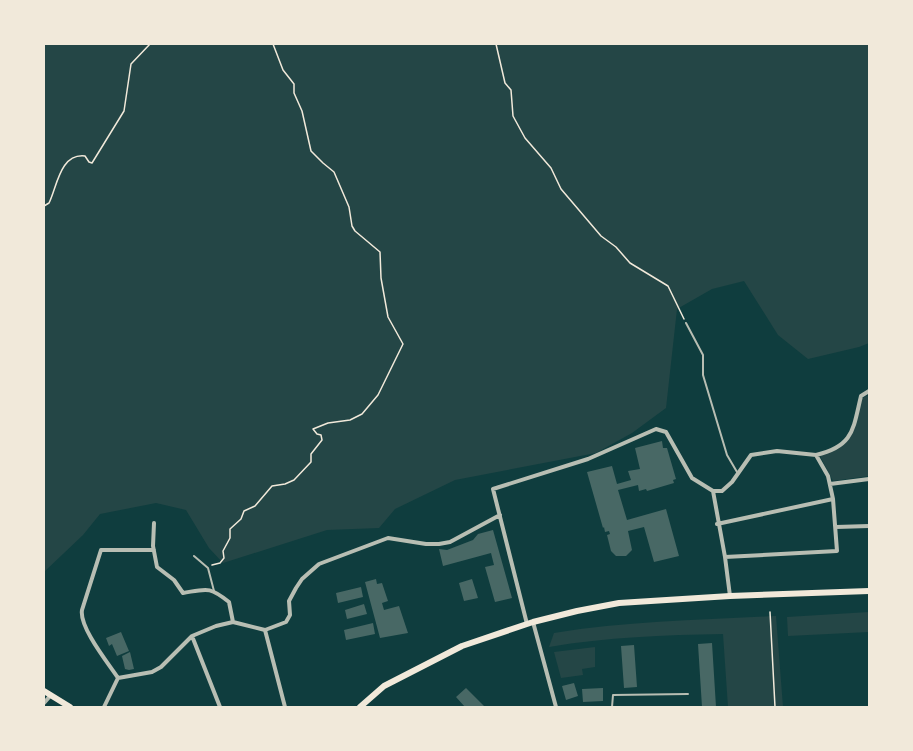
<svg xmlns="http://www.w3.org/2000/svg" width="913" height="751" viewBox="0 0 913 751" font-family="'Varela Round',sans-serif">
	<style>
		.green { fill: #244646 }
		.building { fill: #486865 }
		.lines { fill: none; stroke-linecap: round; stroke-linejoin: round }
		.path { stroke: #f1e9da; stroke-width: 1.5 }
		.service { stroke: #b8beb3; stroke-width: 2 }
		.minor { stroke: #b8beb3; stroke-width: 4 }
		.secondary { stroke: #f1e9da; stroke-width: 6 }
	</style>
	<rect width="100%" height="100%" fill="#0f3d3e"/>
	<!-- green -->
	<path class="green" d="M 44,44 L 869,44 L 869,343 L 859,347 L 808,359 L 778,335 L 744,281 L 712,289 L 677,309 L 666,408 L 632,433 L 596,453 L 455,480 L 395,509 L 379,528 L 327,530 L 223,563 L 209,548 L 186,510 L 156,503 L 100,514 L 83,535 L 44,572 Z
		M 869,395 L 869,476 L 833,481 L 820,456 L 829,452 L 852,434 L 862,398 Z
		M 869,612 L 869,632 L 788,636 L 787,617 Z
		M 776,616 L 783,707 L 728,707 L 723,634 C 664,635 607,637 549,647 L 554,633 C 628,621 702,620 776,616 Z
		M 595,647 L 595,667 L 582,669 L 583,675 L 561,678 L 554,652 Z"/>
	<!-- building -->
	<path class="building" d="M 662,441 L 663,448 L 667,448 L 676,479 L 673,480 L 674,483 L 647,491 L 646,489 L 639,491 L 638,485 L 618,490 L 627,520 L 666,509 L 679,556 L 654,562 L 644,527 L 628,531 L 632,550 L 626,556 L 616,556 L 611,551 L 607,535 L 610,534 L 609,531 L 605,532 L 604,527 L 603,528 L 587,472 L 612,466 L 617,484 L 631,480 L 628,471 L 640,469 L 635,448 Z
		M 493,530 L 512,598 L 495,602 L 485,567 L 494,565 L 491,553 L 443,566 L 439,549 L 447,550 L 473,540 L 478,534 Z
		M 376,579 L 377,584 L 382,583 L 388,601 L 382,603 L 384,610 L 399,606 L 408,633 L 380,638 L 365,582 Z
		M 472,579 L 478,598 L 464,601 L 459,583 Z
		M 361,587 L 363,597 L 338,603 L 336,593 Z
		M 364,604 L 367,614 L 347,619 L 345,610 Z
		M 373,623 L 375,634 L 346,640 L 344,630 Z
		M 121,632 L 129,651 L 117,656 L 112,644 L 109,646 L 106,638 Z
		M 712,643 L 716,707 L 702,707 L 698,644 Z
		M 634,645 L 637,687 L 624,688 L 621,646 Z
		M 130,652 L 134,669 L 129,670 L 125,669 L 122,656 Z
		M 574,683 L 578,696 L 566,700 L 562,686 Z
		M 466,688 L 485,707 L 465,707 L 456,697 Z
		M 603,688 L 603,701 L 583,702 L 582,689 Z"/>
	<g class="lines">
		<!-- path -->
		<path class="path" d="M 496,44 L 505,83 L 511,90 L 513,116 L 525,138 L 551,168 L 561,189 L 601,236 L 616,247 L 630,263 L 668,286 L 684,319
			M 44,206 L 49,203 C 57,187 60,153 85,156 L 89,162 L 92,163 L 124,111 L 131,64 L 150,44
			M 212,565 L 220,563 L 224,558 L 223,551 L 230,538 L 230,529 L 241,519 L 244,511 L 255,506 L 272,486 L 285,484 L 294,480 L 311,462 L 311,454 L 322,440 L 321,435 L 317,434 L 313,429 L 328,423 L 350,420 L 362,414 L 378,395 L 403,344 L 388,317 L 381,278 L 380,252 L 355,231 L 352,226 L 349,207 L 334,172 L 323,163 L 311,151 L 302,111 L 294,93 L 294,84 L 283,70 L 273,44
			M 770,612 L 775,707"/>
		<!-- service -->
		<path class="service" d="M 686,323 L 703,355 L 703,375 L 727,455 L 737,472
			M 194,556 L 208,568 L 214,591
			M 612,707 L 613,695 L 688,694"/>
		<!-- minor -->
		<path class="minor" d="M 816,455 C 854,446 853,429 861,396 L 869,391
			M 830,484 L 869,479
			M 713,491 L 722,491 L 732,482 L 751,455 L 777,451 L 816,455 L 828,476 L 833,499
			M 154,523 L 153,546 L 157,567 L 174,580 L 183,593 C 207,589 209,586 229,602 L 233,622 L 265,630 L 285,707
			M 717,524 L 833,499 L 837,551 L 725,557
			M 836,527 L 869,526
			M 533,622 L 556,707
			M 527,624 L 493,489 L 588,459 L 656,429 L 666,432 L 692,478 L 713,491 L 725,557 L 730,596
			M 265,630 L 286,622 L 290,615 L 289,601 L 296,588 L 302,579 L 319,564 L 388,538 L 426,544 L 439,544 L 450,542 L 500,515
			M 192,636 L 220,707
			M 118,678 C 108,663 79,627 82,610 L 101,550 L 154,550
			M 44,703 L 51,695
			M 104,707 L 118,678 L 152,672 L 161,667 L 192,636 L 216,626 L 233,622"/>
		<!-- secondary -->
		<path class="secondary" d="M 44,691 L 70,707
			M 360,707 L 384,686 L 462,646 L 533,622 L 577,611 L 619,603 L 730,596 L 869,591"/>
	</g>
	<!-- border -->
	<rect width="913" height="751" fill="none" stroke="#f1e9da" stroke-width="90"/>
</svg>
